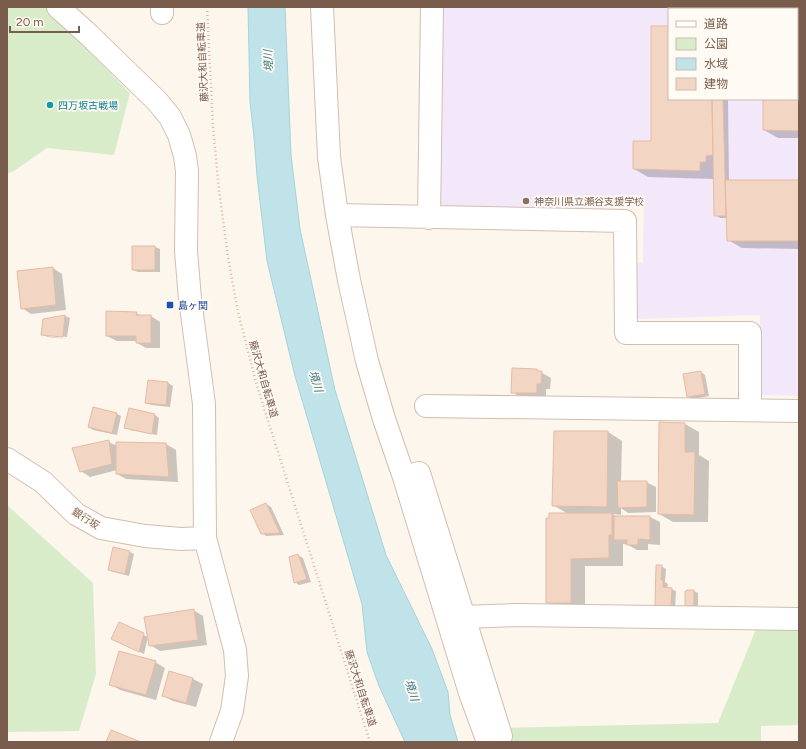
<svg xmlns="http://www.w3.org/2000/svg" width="806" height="749" viewBox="0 0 806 749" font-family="Figtree,'Noto Sans JP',sans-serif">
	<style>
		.education { fill: #f3e8fa; fill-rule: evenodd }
		.green { fill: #d8ecc9 }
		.water { fill: #bfe3e8; stroke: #a5d3da }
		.shadow { fill: #0003 }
		.building { fill: #f3d5c3; stroke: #e6bba3 }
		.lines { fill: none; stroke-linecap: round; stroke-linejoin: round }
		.minor-casing { stroke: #d1beb0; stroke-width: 24 }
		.path { stroke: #d9b8a5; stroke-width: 2.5; stroke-dasharray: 1 3; stroke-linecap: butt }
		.minor { stroke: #fff; stroke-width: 22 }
		.culture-dot { fill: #0f9aa8; stroke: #fffaf3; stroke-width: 1.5 }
		.education-dot { fill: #8d6e63; stroke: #fffaf3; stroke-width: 1.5 }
		.transit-dot { fill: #1a4fb4; stroke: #fffaf3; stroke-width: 1.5 }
		.labels { text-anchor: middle; stroke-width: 3.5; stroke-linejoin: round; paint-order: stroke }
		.street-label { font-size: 10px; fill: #7a5c4d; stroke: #fffaf3 }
		.culture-label { font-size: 10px; fill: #0d838f; stroke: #fffaf3; text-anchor: start }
		.education-label { font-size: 10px; fill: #785e54; stroke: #fffaf3; text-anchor: start }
		.transit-label { font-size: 10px; fill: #164399; stroke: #fffaf3; text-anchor: start }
		.water-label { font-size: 11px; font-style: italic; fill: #437c86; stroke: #fffaf3 }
	</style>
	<rect width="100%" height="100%" fill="#fdf6ec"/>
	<!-- education -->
	<path class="education" d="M 439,7 L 799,7 L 799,396 L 760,395 L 760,315 L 637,319 L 636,263 L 643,262 L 644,200 L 604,202 L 604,213 L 450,210 L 433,200 ZM 669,9 L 797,9 L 797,99 L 669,99 Z"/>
	<!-- green -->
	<path class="green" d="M 7,7 L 46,7 L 130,93 L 114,155 L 47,148 L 14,171 L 7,174 Z
		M 7,505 L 93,583 L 96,674 L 79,731 L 7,732 Z
		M 758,624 L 799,625 L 799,725 L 761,726 L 761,742 L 500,742 L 494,728 L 718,723 Z"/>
	<!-- water -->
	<path class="water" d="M 248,7 L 285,7 L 291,155 L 300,229 L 335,390 L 386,555 L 432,649 L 448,692 L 450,715 L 458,742 L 405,742 L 379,686 L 367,652 L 362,604 L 295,376 L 267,261 L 257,176 L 254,137 L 250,102 Z"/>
	<!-- shadow -->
	<path class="shadow" d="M 712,7 L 725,7 L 725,9 L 712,9 Z
		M 669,27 L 669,99 L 728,99 L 729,181 L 799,181 L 799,249 L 742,248 L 728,240 L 727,218 L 720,218 L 715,215 L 714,179 L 648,177 L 634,169 L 652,142 Z
		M 797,59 L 799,59 L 799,138 L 778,138 L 764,130 L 764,99 L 797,99 Z
		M 155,247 L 160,249 L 160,272 L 138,272 L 133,270 Z
		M 53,268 L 62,274 L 66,310 L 31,314 L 22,308 Z
		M 136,313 L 142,316 L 151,316 L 160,322 L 160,348 L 146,348 L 137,343 L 137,341 L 117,341 L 107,336 Z
		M 65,316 L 70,318 L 67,337 L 46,334 L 46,336 L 67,339 L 47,337 L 42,334 L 44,319 Z
		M 537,370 L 551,378 L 550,389 L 546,389 L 546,398 L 522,398 L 512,392 Z
		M 701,372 L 705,375 L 709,396 L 693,399 L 688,397 Z
		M 149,381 L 168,383 L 173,386 L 170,407 L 151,405 L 146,402 Z
		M 117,414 L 121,416 L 117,435 L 93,430 L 89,427 Z
		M 155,415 L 159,418 L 157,435 L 130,430 L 125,427 Z
		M 685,424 L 699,432 L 699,455 L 709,461 L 708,522 L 673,522 L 659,514 Z
		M 608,432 L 622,441 L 621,482 L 646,482 L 656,487 L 656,512 L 628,513 L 621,508 L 621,515 L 613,514 L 617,517 L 650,517 L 660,522 L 660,545 L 648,544 L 648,550 L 637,550 L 628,545 L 623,544 L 623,566 L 585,566 L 585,610 L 561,610 L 547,602 L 568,514 L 553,505 Z
		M 109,442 L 117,446 L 117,443 L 166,444 L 176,450 L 178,482 L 126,479 L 117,474 L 117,470 L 90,477 L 81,471 Z
		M 266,504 L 271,507 L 284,535 L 266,536 L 262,533 Z
		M 114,549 L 130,552 L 134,554 L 129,576 L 114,572 L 109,570 Z
		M 298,555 L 303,558 L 311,582 L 299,585 L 295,582 Z
		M 661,566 L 666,569 L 665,582 L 668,584 L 667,588 L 671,589 L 676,591 L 675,608 L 661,608 L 656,605 Z
		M 694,591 L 698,593 L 698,608 L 691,608 L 686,605 Z
		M 193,610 L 203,616 L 207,645 L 160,651 L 150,645 Z
		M 119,623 L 148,637 L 144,654 L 116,641 Z
		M 155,662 L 165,668 L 156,700 L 120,690 L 110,684 Z
		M 170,673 L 193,679 L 203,684 L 196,707 L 173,701 L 163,696 Z"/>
	<!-- building -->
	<path class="building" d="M 651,26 L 669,26 L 669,99 L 712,99 L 713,155 L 706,156 L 706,162 L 700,162 L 700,171 L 633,169 L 633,141 L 651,141 Z
		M 797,59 L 799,59 L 799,131 L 763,130 L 763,99 L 797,99 Z
		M 712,99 L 723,99 L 726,216 L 714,216 Z
		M 725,180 L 799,180 L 799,241 L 727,241 Z
		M 132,246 L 155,246 L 155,270 L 132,270 Z
		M 53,267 L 56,305 L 21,309 L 17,271 Z
		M 106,311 L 137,312 L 136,315 L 151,315 L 151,343 L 136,343 L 136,336 L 106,336 Z
		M 65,315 L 63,337 L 41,335 L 43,319 Z
		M 512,368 L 537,369 L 537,371 L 542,371 L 541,384 L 537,384 L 537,393 L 511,393 Z
		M 701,371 L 705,394 L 687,397 L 683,374 Z
		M 148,380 L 168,382 L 166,405 L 145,403 Z
		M 93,407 L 117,413 L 112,433 L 88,427 Z
		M 129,408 L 155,414 L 152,434 L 124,428 Z
		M 659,422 L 685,423 L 685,452 L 695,452 L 694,515 L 658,514 Z
		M 554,431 L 608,431 L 607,507 L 552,506 Z
		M 109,440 L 112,464 L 80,472 L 72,448 Z
		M 116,442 L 166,443 L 169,477 L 116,474 Z
		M 617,481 L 647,481 L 647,507 L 618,508 Z
		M 266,503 L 280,533 L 261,534 L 250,510 Z
		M 549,513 L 612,513 L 612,535 L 609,535 L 609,558 L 571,559 L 571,603 L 546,603 L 546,518 L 549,518 Z
		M 614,516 L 650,516 L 650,540 L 638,539 L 638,545 L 627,545 L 627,540 L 614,540 Z
		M 113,547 L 130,551 L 125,574 L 108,570 Z
		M 298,554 L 307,579 L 294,583 L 289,557 Z
		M 656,565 L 662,565 L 661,580 L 663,580 L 663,587 L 672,588 L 671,606 L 655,606 Z
		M 687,590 L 694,590 L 694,606 L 685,606 L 685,591 L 687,591 Z
		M 194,609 L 198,640 L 149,646 L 144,617 Z
		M 119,622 L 144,633 L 139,652 L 111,639 Z
		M 119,651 L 156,661 L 146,695 L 109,685 Z
		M 169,671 L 193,678 L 186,703 L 162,696 Z
		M 111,730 L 141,742 L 106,742 Z"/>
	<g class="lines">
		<defs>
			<path id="minor" d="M 58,7 L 89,35 L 157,101 L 170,117 L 179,135 L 185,156 L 187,171 L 186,251 L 190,299 L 204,404 L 205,538 L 235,650 L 237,676 L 232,711 L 221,742
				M 162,7 L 162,13
				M 322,7 L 329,157 L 337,215 L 349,280 L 367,361 L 384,419 L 404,477 L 470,693 L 488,742
				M 337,215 L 625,221 L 626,333 L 750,333 L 750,410
				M 429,218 L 432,7
				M 426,406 L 799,411
				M 7,459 L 43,482 L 76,514 L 101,528 L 145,536 L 181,539 L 205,538
				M 404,477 L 419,473 L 501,736
				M 464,617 L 517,615 L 799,619"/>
		</defs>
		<!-- minor casing -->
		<use href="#minor" class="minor-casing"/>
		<!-- path -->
		<path class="path" d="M 207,7 L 213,127 L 219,190 L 228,257 L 238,312 L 257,386 L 370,742"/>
		<!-- minor -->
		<use href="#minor" class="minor"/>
	</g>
	<!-- markers -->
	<circle class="culture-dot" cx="50" cy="105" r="4"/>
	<circle class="education-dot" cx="526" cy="201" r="4"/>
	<rect class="transit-dot" x="166" y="301" width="8" height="8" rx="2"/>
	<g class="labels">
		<!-- street labels -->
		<g class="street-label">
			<text transform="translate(202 62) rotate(-93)" y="4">藤沢大和自転車道</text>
			<text transform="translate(264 379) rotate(74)" y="4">藤沢大和自転車道</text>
			<text transform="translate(86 518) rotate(33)" y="4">銀行坂</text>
			<text transform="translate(361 688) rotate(72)" y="4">藤沢大和自転車道</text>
		</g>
		<!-- culture labels -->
		<g class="culture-label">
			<text x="58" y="109">四万坂古戦場</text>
		</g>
		<!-- education labels -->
		<g class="education-label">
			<text x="534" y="205">神奈川県立瀬谷支援学校</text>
		</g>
		<!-- transit labels -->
		<g class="transit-label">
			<text x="178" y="309">島ヶ関</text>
		</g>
		<!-- water labels -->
		<g class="water-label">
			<text transform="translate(268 61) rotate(-92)" y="4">境川</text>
			<text transform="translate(316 381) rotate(73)" y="4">境川</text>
			<text transform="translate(412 690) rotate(73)" y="4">境川</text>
		</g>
	</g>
	<!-- border -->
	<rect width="806" height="749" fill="none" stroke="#7a5c4d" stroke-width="16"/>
	<!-- legend -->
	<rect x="668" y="8" width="130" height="92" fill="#fffaf3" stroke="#cabbb1"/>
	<rect x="676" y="21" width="20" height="6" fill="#ffffff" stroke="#cabbb1"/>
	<text x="704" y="28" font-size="12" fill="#7a5c4d">道路</text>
	<rect x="676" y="38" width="20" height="12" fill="#d8ecc9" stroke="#cabbb1"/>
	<text x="704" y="48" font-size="12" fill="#7a5c4d">公園</text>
	<rect x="676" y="58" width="20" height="12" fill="#bfe3e8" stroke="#cabbb1"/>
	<text x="704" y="68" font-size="12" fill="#7a5c4d">水域</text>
	<rect x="676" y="78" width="20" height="12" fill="#f3d5c3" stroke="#cabbb1"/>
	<text x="704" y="88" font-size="12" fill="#7a5c4d">建物</text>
	<!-- scale -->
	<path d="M10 26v6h69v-6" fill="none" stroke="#7a5c4d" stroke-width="2"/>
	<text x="16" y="26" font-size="12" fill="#7a5c4d" stroke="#fffaf3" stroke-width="3" paint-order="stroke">20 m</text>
</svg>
